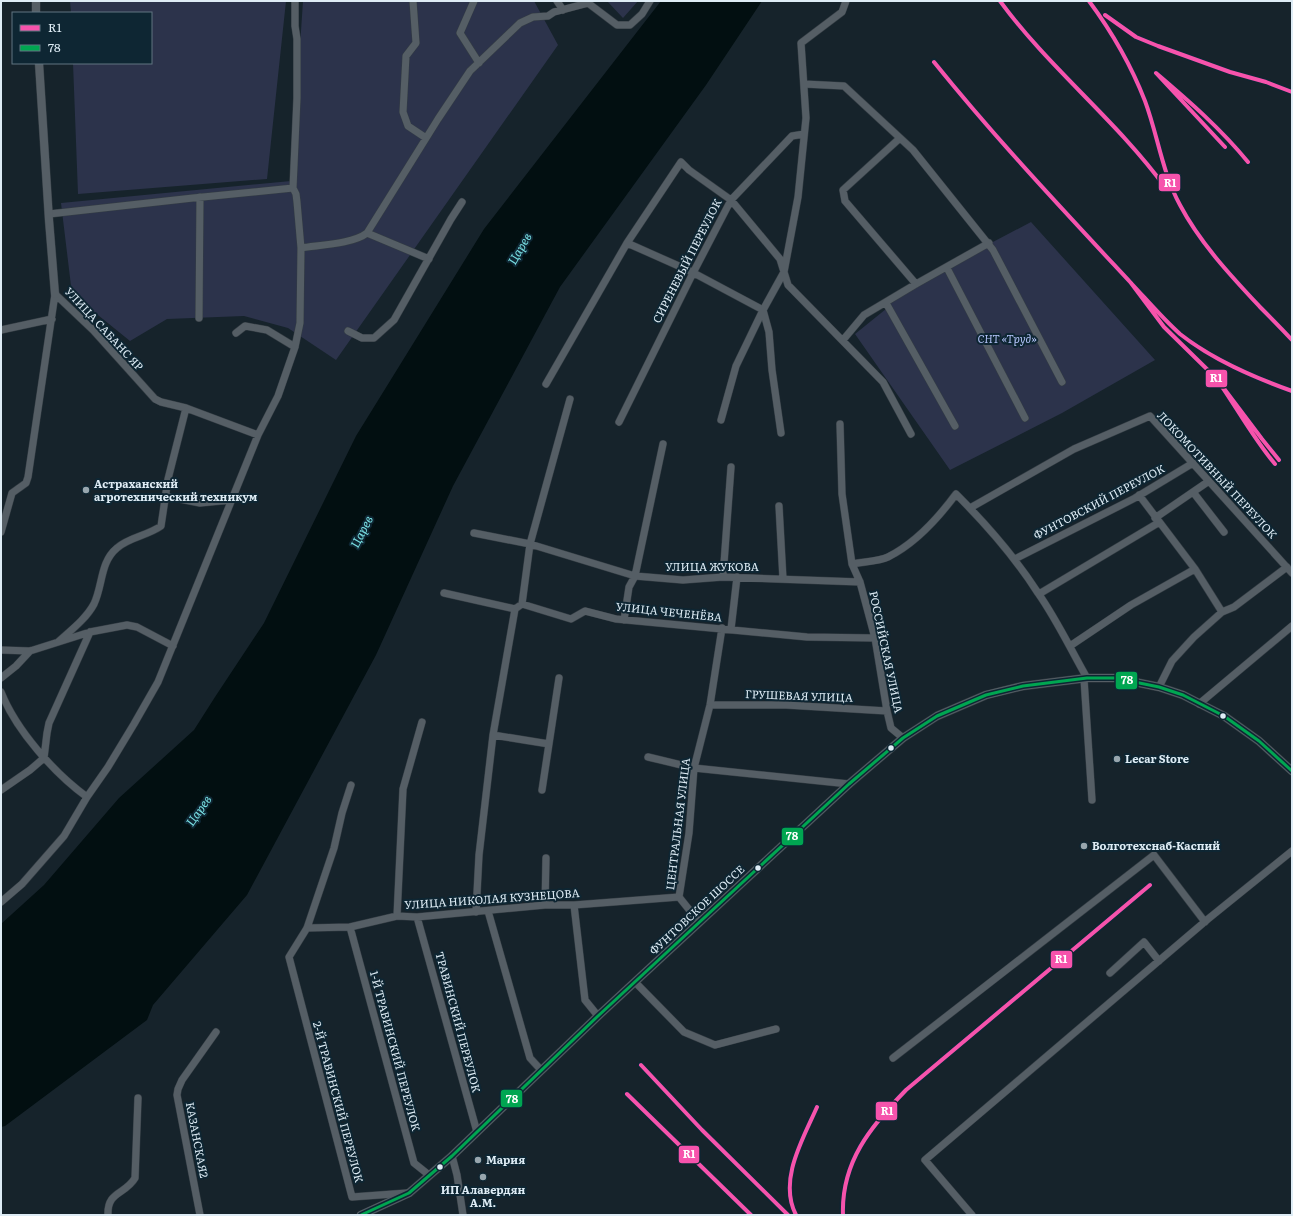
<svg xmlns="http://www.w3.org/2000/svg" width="1293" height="1216" viewBox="0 0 1293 1216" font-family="Literata,serif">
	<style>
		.green { fill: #2c334b }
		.water { fill: #020f11 }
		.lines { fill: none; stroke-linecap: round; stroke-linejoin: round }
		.minor-casing { stroke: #343d44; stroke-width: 8 }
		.tertiary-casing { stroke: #343d44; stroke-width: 9 }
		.minor { stroke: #555e65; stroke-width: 7 }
		.tertiary { stroke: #555e65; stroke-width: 8 }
		.bus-1-casing { stroke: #0e2633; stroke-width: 6 }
		.bus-1 { stroke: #00a651; stroke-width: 3 }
		.rail-1-casing { stroke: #0e2633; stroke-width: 7 }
		.rail-1 { stroke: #f653ac; stroke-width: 4 }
		.poi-dot { fill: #98a6ae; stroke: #0e2633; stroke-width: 1.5 }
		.bus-dot { fill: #deecf5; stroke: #0e2633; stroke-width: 1.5 }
		.labels { text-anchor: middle; stroke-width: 4; stroke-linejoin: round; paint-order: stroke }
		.street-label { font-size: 11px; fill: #deecf5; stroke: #0e2633 }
		.park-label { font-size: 11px; font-style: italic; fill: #b3c3f8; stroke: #0e2633 }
		.poi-label { font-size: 11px; font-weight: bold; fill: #deecf5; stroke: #0e2633; text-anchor: start }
		.water-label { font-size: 12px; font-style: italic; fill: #79e0e4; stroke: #0e2633 }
		.line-badge { stroke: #0e2633; stroke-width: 1.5 }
		.badge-label { font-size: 11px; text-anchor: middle; font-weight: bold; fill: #fff }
	</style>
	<rect width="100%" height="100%" fill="#16232b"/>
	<!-- green -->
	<path class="green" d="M 70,1 L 286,1 L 267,179 L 78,194 L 73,63 L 151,63 L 151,13 L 71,13 Z
		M 303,1 L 534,1 L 558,45 L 336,360 L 288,328 L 244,316 L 167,319 L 130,341 L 72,294 L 61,203 L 291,181 Z
		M 607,1 L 638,1 L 623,18 Z
		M 1031,222 L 1155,360 L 1062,413 L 950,470 L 855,334 L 886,309 L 889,304 L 991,243 Z"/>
	<!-- water -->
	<path class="water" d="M 661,1 L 762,1 L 706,85 L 560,287 L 453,486 L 376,655 L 247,895 L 153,1005 L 147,1020 L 5,1126 L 1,1127 L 1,924 L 44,885 L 119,798 L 194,730 L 215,697 L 264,623 L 356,436 L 484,229 Z"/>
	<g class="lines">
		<defs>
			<path id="minor" d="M 295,1 L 295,26 L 297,39 L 297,98 L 293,188 L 296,194 L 297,202 L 301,248 C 319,245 353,244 367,233 L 438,119 L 470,71 L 520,23 L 533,17 L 548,16 L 554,12 L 588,3
				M 413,1 L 416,43 L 406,56 L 403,112 L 408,126 L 426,138
				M 474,1 L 460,33 L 479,63
				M 557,1 L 563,10
				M 587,1 L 588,3 L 617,25 L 630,25 L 642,14 L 650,1
				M 804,84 L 844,86 L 913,150 L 993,250 L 1062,382
				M 900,138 L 843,190 L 845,201 L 916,284
				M 49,214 L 193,198 L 293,188
				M 367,233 L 429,259
				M 627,243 L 690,271 L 763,310 L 769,332 L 772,370 L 781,433
				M 947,268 L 1025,418
				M 55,294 L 93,330 L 155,399 L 161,402 L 186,408 L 258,435
				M 886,303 L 955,426
				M 199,318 L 200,197
				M 1,330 L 52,319
				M 348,331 L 362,338 L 374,338 L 394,320 L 451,219 L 462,202
				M 236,333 L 245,326 L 267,330 L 295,347
				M 843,340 L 864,315 L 916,284 L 989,243
				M 546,384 L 627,243 L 681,162 L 689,170 L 731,200 L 780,259 L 788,285 L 883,382 L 911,434
				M 721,420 L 736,366 L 763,310 L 784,272 L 798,197 L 806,118 L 801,43 L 842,12 L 846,1
				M 619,422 L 693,273 L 731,200 L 792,136 L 804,134
				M 840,424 L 842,494 L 852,564 L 860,582 L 875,638 L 887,711 L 891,728 L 903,738
				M 1193,492 L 1224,532
				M 1139,495 L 1195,569 L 1222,612
				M 165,496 L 200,503 L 231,500
				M 779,506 L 783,579
				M 970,508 L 1074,449 L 1150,416 L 1292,573
				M 1155,518 L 1209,481
				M 1,532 L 12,493 L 26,483 L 28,477 L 55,294
				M 474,533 L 530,544 L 635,576 L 683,580 L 723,577 L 860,582
				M 1015,559 L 1135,498 L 1193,463
				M 852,564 C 862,562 880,561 888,557 C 914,544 939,517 956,494 C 986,524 1015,557 1038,593 C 1057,620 1071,650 1087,678
				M 723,577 L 731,467
				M 444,593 L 515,609 L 522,604 L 571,619 L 585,611 L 616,619 L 807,637 L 875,638
				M 1039,594 L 1158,523
				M 522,604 L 530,544 L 570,399
				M 624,620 L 629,587 L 635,576 L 663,444
				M 731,629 L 737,577
				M 58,642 C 70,631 86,619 94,604 C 103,585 100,562 117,548 C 129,537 147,536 161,526 L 168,479 L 186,408
				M 1070,646 L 1131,605 L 1195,569
				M 1,650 L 30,651 L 90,632 L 127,625 L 137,627 L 173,646
				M 1,678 L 16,666 L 30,651
				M 1084,679 L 1092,800
				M 1159,687 L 1172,661 L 1194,637 L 1222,612 L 1234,607 L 1287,567
				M 1,692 C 16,730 54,773 87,797
				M 1199,704 L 1292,626
				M 710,705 L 786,705 L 887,711
				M 493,735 L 549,744
				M 648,757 L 694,768 L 849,784
				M 351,785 L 342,813 L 334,848 L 307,928 L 289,957 L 352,1197 L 407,1193
				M 1,790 L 30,770 L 44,758 L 47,733 L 49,723 L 90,632
				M 542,790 L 559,678
				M 1,902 L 22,884 L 64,836 L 87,797 L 108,767 L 134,724 L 158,682 L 258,435 L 278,396 L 295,347 L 300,323 L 301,248
				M 545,905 L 546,858
				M 574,905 L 585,1000 L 598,1016
				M 488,911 L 530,1058 L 541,1070
				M 476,912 L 479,855 L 493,735 L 515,609
				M 397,916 L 403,789 L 422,722
				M 417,917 L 477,1132
				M 699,922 L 679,897 L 689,833 L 694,768 L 710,705 L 722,628
				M 350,927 L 414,1163 L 429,1175
				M 307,928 L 350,927 L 397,916 L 417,917 L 545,905 L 574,905 L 679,897
				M 1110,973 L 1144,942 L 1159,961
				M 635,982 L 684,1032 L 715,1045 L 776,1029
				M 893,1058 L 1154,855 L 1205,922
				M 452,1156 L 457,1175 L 463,1215
				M 108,1215 C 107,1191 125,1195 135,1178 L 138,1098
				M 200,1215 L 177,1095 L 178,1089 L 182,1080 L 216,1032
				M 972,1215 L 925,1160 L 1208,919 L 1292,851"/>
			<path id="tertiary" d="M 36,1 L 36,13
				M 39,63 L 49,220 L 55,294
				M 361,1215 L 409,1193 L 452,1156 L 598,1016 L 849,784 L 903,738 L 937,716 L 986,695 L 1023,686 L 1087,678 L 1115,678 L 1159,687 L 1183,695 L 1224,716 L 1259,741 L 1292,771"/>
		</defs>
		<!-- minor casing -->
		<use href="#minor" class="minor-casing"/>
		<!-- tertiary casing -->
		<use href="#tertiary" class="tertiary-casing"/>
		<!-- minor -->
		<use href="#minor" class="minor"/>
		<!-- tertiary -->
		<use href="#tertiary" class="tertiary"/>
		<defs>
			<path id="bus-1" d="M 361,1215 L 409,1193 L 452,1156 L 598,1016 L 849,784 L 903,738 L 937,716 L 986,695 L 1023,686 L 1087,678 L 1115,678 L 1159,687 L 1183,695 L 1224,716 L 1259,741 L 1292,771"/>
		</defs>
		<!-- bus-1 casing -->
		<use href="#bus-1" class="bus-1-casing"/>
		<!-- bus-1 -->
		<use href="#bus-1" class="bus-1"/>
		<defs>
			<path id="rail-1" d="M 1000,1 C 1049,68 1116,120 1165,187
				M 1089,1 C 1112,32 1131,65 1145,101 C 1158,136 1162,172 1180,205 C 1200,243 1231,276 1260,307 C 1271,318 1282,329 1292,340
				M 1105,15 L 1136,37 L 1158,46 L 1230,72 L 1266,82 L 1292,92
				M 934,62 C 996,139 1064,211 1131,283
				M 1225,147 L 1156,73 C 1189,101 1221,129 1248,162
				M 1216,378 L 1164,327 L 1131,283 C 1147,300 1163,319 1180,334 C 1213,360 1253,377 1292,391
				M 1275,464 C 1253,438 1236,406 1216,378 L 1262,439 L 1279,460
				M 641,1065 L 702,1130 L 788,1215
				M 627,1094 L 751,1215
				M 796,1215 C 778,1180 803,1139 817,1107
				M 843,1215 C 841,1162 871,1126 906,1090 L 1150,885"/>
		</defs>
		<!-- rail-1 casing -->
		<use href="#rail-1" class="rail-1-casing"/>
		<!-- rail-1 -->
		<use href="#rail-1" class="rail-1"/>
	</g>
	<!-- markers -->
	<g class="poi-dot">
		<circle cx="86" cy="490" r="4"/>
		<circle cx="1117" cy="759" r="4"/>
		<circle cx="1084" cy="846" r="4"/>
		<circle cx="478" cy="1160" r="4"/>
		<circle cx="483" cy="1177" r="4"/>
	</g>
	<g class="bus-dot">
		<circle cx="1223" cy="716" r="3.5"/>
		<circle cx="891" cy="748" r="3.5"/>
		<circle cx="758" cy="868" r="3.5"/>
		<circle cx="440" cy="1167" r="3.5"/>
	</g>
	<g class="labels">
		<!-- street labels -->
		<g class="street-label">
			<text transform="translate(687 261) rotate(-63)" y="4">СИРЕНЕВЫЙ ПЕРЕУЛОК</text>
			<text transform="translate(104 329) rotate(47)" y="4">УЛИЦА САБАНС ЯР</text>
			<text transform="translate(1217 475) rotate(47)" y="4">ЛОКОМОТИВНЫЙ ПЕРЕУЛОК</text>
			<text transform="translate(1099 502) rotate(-28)" y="4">ФУНТОВСКИЙ ПЕРЕУЛОК</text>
			<text x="712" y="571">УЛИЦА ЖУКОВА</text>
			<text transform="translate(669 612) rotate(6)" y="4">УЛИЦА ЧЕЧЕНЁВА</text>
			<text transform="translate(886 652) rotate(78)" y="4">РОССИЙСКАЯ УЛИЦА</text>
			<text transform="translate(799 696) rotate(2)" y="4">ГРУШЕВАЯ УЛИЦА</text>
			<text transform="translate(678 824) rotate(-83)" y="4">ЦЕНТРАЛЬНАЯ УЛИЦА</text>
			<text transform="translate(492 899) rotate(-4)" y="4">УЛИЦА НИКОЛАЯ КУЗНЕЦОВА</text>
			<text transform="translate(697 910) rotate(-43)" y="4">ФУНТОВСКОЕ ШОССЕ</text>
			<text transform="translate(458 1022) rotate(75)" y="4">ТРАВИНСКИЙ ПЕРЕУЛОК</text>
			<text transform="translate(395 1051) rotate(75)" y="4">1-Й ТРАВИНСКИЙ ПЕРЕУЛОК</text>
			<text transform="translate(338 1102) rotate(75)" y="4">2-Й ТРАВИНСКИЙ ПЕРЕУЛОК</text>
			<text transform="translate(197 1140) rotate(79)" y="4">КАЗАНСКАЯ2</text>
		</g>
		<!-- park labels -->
		<g class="park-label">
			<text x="1007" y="343">СНТ «Труд»</text>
		</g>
		<!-- poi labels -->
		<g class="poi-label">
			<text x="94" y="488">Астраханский<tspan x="94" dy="13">агротехнический техникум</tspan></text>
			<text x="1125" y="763">Lecar Store</text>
			<text x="1092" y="850">Волготехснаб-Каспий</text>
			<text x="486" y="1164">Мария</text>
			<text x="483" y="1194" text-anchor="middle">ИП Алавердян<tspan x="483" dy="13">А.М.</tspan></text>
		</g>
		<!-- water labels -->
		<g class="water-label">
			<text transform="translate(520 249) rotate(-60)" y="4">Царев</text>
			<text transform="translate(362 532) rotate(-63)" y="4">Царев</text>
			<text transform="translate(199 811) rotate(-55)" y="4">Царев</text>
		</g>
	</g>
	<g class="line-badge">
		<rect x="1158" y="173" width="23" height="19" rx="4" fill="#f653ac"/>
		<rect x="1205" y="369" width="23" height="19" rx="4" fill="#f653ac"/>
		<rect x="1115" y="671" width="23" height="19" rx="4" fill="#00a651"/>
		<rect x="781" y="827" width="23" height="19" rx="4" fill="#00a651"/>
		<rect x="1050" y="950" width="23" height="19" rx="4" fill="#f653ac"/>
		<rect x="500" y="1089" width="23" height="19" rx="4" fill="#00a651"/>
		<rect x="875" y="1101" width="23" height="20" rx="4" fill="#f653ac"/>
		<rect x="678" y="1145" width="22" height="19" rx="4" fill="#f653ac"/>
	</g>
	<g class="badge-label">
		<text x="1170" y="187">R1</text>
		<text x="1216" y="382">R1</text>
		<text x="1127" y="684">78</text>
		<text x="792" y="840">78</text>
		<text x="1061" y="963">R1</text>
		<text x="512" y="1103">78</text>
		<text x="887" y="1115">R1</text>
		<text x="689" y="1158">R1</text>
	</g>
	<!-- border -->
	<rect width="1293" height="1216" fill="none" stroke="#deecf5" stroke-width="4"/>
	<!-- legend -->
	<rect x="12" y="12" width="140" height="52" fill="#0e2633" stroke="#617581"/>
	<rect x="20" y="25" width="20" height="6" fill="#f653ac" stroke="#617581"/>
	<text x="48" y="32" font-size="12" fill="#deecf5">R1</text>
	<rect x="20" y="45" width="20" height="6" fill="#00a651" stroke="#617581"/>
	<text x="48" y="52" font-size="12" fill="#deecf5">78</text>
</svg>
